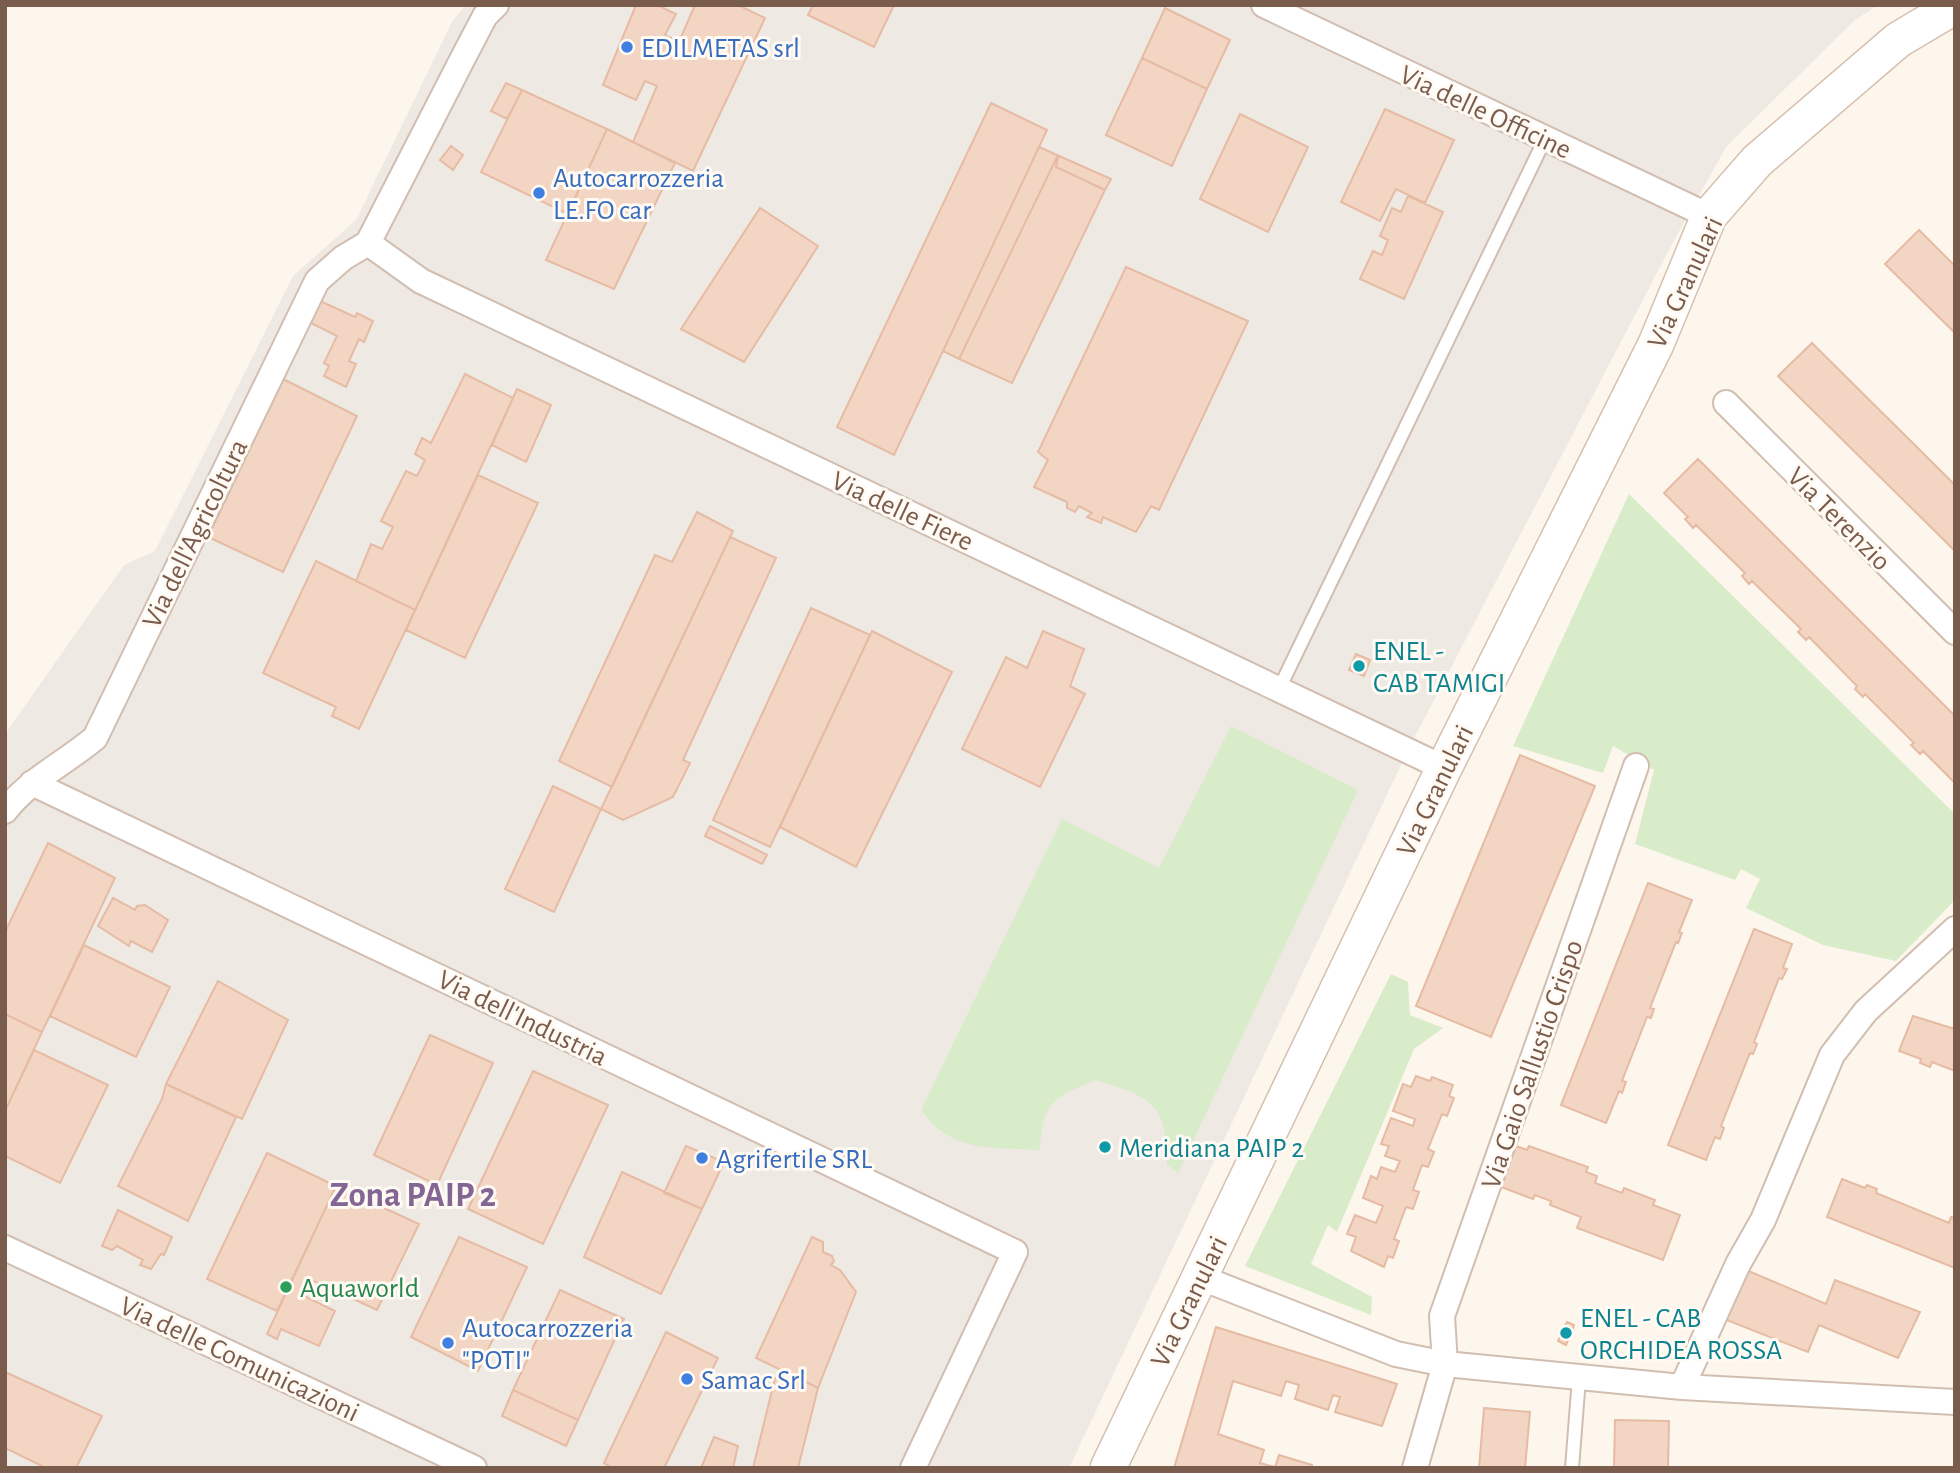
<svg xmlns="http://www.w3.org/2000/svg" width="1960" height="1473" viewBox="0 0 1960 1473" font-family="'Alegreya Sans',sans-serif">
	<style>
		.industrial { fill: #efe9e4 }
		.green { fill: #d8ecc9 }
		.building { fill: #f3d5c3; stroke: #e6bba3; stroke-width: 2 }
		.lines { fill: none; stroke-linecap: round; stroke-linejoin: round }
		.lane-casing { stroke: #d1beb0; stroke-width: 16 }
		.street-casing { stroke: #d1beb0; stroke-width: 28 }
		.secondary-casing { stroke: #d6c0b0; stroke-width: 38 }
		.lane { stroke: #fff; stroke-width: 12 }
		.street { stroke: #fff; stroke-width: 24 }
		.secondary { stroke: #fff; stroke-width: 35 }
		.shop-dot { fill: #3f7fe0; stroke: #fffaf3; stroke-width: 2.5 }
		.culture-dot { fill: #0f9aa8; stroke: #fffaf3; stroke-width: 2.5 }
		.leisure-dot { fill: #2e9e5b; stroke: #fffaf3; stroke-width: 2.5 }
		.labels { text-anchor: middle; stroke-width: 6; stroke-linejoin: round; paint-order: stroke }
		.shop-label { font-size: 28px; fill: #366cbe; stroke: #fffaf3; text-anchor: start }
		.street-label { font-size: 28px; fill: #7a5c4d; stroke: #fffaf3 }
		.culture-label { font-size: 28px; fill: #0d838f; stroke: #fffaf3; text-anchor: start }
		.leisure-label { font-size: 28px; fill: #27864d; stroke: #fffaf3; text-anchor: start }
		.district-label { font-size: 35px; font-weight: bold; fill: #846695; stroke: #fffaf3 }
	</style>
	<rect width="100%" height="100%" fill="#fdf6ec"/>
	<!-- industrial -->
	<path class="industrial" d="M 465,5 L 1878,5 L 1855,20 L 1726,147 L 1672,244 L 1408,750 L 1069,1468 L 5,1468 L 5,734 L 124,565 L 155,551 L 293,276 L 356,220 L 452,22 Z"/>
	<!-- green -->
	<path class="green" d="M 1629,494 L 1955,814 L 1955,900 L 1896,961 L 1823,945 L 1746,908 L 1760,879 L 1741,869 L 1735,880 L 1635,844 L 1654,770 L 1613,746 L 1603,773 L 1513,746 Z
		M 1231,726 L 1358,790 L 1178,1173 L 1167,1165 C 1167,1102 1152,1098 1096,1080 C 1053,1097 1043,1102 1040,1150 C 993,1147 952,1154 921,1110 L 1062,819 L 1159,868 Z
		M 1391,974 L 1408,982 L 1410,1015 L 1443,1028 L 1414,1049 L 1337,1232 L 1328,1225 L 1311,1264 L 1372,1297 L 1371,1315 L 1245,1266 Z"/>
	<!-- building -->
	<path class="building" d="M 636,5 L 657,5 L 676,14 L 665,35 L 679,42 L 695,5 L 738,5 L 765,18 L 693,171 L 633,142 L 657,86 L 645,81 L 636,100 L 603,85 Z
		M 813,5 L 894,5 L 874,47 L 808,15 Z
		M 1165,8 L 1230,40 L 1207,89 L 1142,58 Z
		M 1142,58 L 1207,89 L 1172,166 L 1106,135 Z
		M 506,83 L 522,90 L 507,119 L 491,111 Z
		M 522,90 L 607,129 L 568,214 L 481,172 Z
		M 991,103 L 1047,130 L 894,455 L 837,427 Z
		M 1385,109 L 1454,140 L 1425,203 L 1396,189 L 1380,221 L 1341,202 Z
		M 1240,114 L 1308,147 L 1268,232 L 1200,199 Z
		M 607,129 L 675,163 L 614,289 L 546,260 Z
		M 451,146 L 463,155 L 453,170 L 440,160 Z
		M 1039,147 L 1111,179 L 1105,190 L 1056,167 L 1058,155 L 959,359 L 943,351 Z
		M 1058,155 L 1056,167 L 1105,190 L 1012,383 L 959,359 Z
		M 1408,196 L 1443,212 L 1404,299 L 1360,279 L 1373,251 L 1382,255 L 1388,240 L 1380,236 L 1392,208 L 1401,212 Z
		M 760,208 L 818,246 L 744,362 L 681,329 Z
		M 1919,230 L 1955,266 L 1955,333 L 1885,264 Z
		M 1126,267 L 1248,321 L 1159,510 L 1151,506 L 1136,532 L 1103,517 L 1101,523 L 1087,517 L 1092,513 L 1079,506 L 1075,512 L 1067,508 L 1067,502 L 1034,487 L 1048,460 L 1038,452 Z
		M 320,301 L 355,317 L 357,313 L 373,321 L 364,342 L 359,339 L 349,361 L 356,364 L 346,387 L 324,376 L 329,366 L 324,363 L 337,336 L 309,322 Z
		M 1812,343 L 1955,485 L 1955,551 L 1778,376 Z
		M 465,374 L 513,398 L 415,610 L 356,581 L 371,544 L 382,549 L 393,527 L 381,521 L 406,471 L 417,476 L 425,460 L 415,454 L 422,438 L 431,443 Z
		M 283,379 L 357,416 L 283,572 L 208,537 Z
		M 517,389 L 551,405 L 526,462 L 492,445 Z
		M 1698,459 L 1955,716 L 1955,783 L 1923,751 L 1920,754 L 1911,745 L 1914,743 L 1865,694 L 1863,697 L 1855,689 L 1857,686 L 1809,637 L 1806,640 L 1798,632 L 1801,629 L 1752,581 L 1749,584 L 1742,576 L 1745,573 L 1696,525 L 1693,528 L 1685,519 L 1688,517 L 1664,493 Z
		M 478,475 L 538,503 L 465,658 L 406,630 Z
		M 697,512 L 733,531 L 612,787 L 559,761 L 655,555 L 672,562 Z
		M 730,537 L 776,558 L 683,760 L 690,763 L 673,797 L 623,820 L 601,809 Z
		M 316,561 L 415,610 L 359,729 L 332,716 L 336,707 L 263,673 Z
		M 811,608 L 870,635 L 770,847 L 713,820 Z
		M 872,631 L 952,672 L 856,867 L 780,827 Z
		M 1043,631 L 1084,649 L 1070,686 L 1085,694 L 1040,787 L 962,749 L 1006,657 L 1027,668 Z
		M 1356,654 L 1370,660 L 1364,676 L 1349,670 Z
		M 1520,755 L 1595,786 L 1491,1037 L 1416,1006 Z
		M 553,786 L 601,809 L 554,912 L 505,889 Z
		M 710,826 L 767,855 L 762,864 L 705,836 Z
		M 48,843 L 115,878 L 42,1032 L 5,1014 L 5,932 Z
		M 1648,883 L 1692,900 L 1679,932 L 1682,933 L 1678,943 L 1676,942 L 1650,1008 L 1654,1009 L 1651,1018 L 1647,1017 L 1622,1081 L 1626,1082 L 1622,1093 L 1619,1091 L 1606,1123 L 1561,1105 Z
		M 113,898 L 135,910 L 137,906 L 145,905 L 168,920 L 152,952 L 131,941 L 129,946 L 98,926 Z
		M 1754,929 L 1792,944 L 1783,968 L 1787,969 L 1782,979 L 1779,978 L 1754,1042 L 1757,1044 L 1753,1054 L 1750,1053 L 1721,1126 L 1724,1128 L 1720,1139 L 1715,1137 L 1706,1160 L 1668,1145 Z
		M 84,945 L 170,987 L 136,1057 L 50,1016 Z
		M 218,981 L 288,1020 L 242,1119 L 166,1084 Z
		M 5,1014 L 42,1032 L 5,1111 Z
		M 1913,1016 L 1955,1029 L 1955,1071 L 1932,1062 L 1930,1067 L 1920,1063 L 1921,1059 L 1899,1051 Z
		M 430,1035 L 493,1063 L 437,1185 L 374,1155 Z
		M 34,1050 L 108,1085 L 60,1183 L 5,1156 L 5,1111 Z
		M 533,1071 L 608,1105 L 543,1244 L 468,1209 Z
		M 1416,1076 L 1430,1081 L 1432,1077 L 1453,1085 L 1449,1096 L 1454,1098 L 1447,1116 L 1442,1114 L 1428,1149 L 1434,1152 L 1428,1167 L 1422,1165 L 1413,1190 L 1419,1192 L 1413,1209 L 1406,1207 L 1394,1239 L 1399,1241 L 1393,1258 L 1388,1256 L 1384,1267 L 1351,1251 L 1356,1237 L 1347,1234 L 1355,1215 L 1376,1223 L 1383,1206 L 1363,1198 L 1371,1176 L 1377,1179 L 1381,1167 L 1395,1172 L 1400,1161 L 1385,1156 L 1389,1146 L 1381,1144 L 1391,1118 L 1413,1126 L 1415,1119 L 1393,1111 L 1403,1084 L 1411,1087 Z
		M 166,1084 L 236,1117 L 188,1221 L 118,1186 L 162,1099 Z
		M 686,1146 L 724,1162 L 702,1209 L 664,1193 Z
		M 1516,1146 L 1527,1150 L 1529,1146 L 1588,1167 L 1586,1172 L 1597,1176 L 1595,1183 L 1622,1193 L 1624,1188 L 1655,1200 L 1653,1205 L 1680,1215 L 1663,1260 L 1577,1228 L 1581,1217 L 1550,1205 L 1551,1201 L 1535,1195 L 1533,1199 L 1501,1187 Z
		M 267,1153 L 336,1186 L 277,1311 L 207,1279 Z
		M 622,1172 L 702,1209 L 661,1294 L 584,1257 Z
		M 1842,1179 L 1865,1188 L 1867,1185 L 1877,1189 L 1876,1193 L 1949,1223 L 1951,1217 L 1955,1218 L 1955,1268 L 1827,1217 Z
		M 336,1186 L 419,1224 L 377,1310 L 307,1278 L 300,1294 L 335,1311 L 319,1346 L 281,1329 L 277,1339 L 267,1334 Z
		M 118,1210 L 172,1237 L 164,1255 L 161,1254 L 151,1269 L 140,1265 L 143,1260 L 117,1246 L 112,1250 L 102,1246 Z
		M 459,1237 L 527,1267 L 478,1371 L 411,1337 Z
		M 812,1237 L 823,1242 L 823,1252 L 832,1256 L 834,1261 L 831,1265 L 840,1270 L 856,1292 L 818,1388 L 756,1358 Z
		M 1744,1269 L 1826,1304 L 1835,1280 L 1920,1312 L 1898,1358 L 1819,1325 L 1808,1352 L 1724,1319 Z
		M 560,1290 L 624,1319 L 578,1420 L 513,1390 Z
		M 1567,1322 L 1574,1325 L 1566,1345 L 1558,1341 Z
		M 1216,1327 L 1397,1384 L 1382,1426 L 1335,1412 L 1340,1397 L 1333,1395 L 1328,1410 L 1295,1399 L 1299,1385 L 1286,1381 L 1281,1396 L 1233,1381 L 1218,1434 L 1264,1450 L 1260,1463 L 1275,1467 L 1279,1455 L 1312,1465 L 1311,1468 L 1174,1468 Z
		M 666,1332 L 718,1358 L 664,1468 L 613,1468 L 604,1463 Z
		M 5,1372 L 102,1416 L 76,1468 L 46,1468 L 5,1448 Z
		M 775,1378 L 805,1381 L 818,1388 L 798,1468 L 753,1468 Z
		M 513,1390 L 578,1420 L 566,1446 L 502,1416 Z
		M 1484,1408 L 1530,1412 L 1525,1468 L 1479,1468 Z
		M 1615,1420 L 1669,1421 L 1668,1468 L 1614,1468 Z
		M 714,1437 L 738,1446 L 733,1468 L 701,1468 Z"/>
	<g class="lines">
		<defs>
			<path id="lane" d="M 1279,689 L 1545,139
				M 1572,1468 L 1579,1378"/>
			<path id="street" d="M 1264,5 L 1709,216
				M 368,243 L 421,281 L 1444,768
				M 368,243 L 464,56 L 485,16 L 496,5
				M 1726,403 L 1955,632
				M 32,783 L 1015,1252 L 913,1468
				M 5,811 C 29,780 65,763 95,738 L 317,281 L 343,258 L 368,243
				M 5,1248 L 474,1468
				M 1199,1277 L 1396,1354 L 1445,1364 L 1682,1387 L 1955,1402
				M 1682,1387 L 1738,1264 L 1763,1220 L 1832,1055 L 1866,1011 L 1955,929
				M 1415,1468 L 1445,1364 L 1442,1316 L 1636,766"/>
			<path id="secondary" d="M 1108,1468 L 1444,768 L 1656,344 L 1709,216 L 1757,161 L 1898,40 L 1955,6"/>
		</defs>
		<!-- lane casing -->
		<use href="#lane" class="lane-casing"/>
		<!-- street casing -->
		<use href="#street" class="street-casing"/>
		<!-- secondary casing -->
		<use href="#secondary" class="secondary-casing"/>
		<!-- lane -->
		<use href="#lane" class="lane"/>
		<!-- street -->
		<use href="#street" class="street"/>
		<!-- secondary -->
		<use href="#secondary" class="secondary"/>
	</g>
	<!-- markers -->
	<g class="shop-dot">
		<circle cx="627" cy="47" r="7"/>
		<circle cx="539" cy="193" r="7"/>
		<circle cx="702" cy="1158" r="7"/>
		<circle cx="448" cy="1343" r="7"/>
		<circle cx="687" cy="1379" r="7"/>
	</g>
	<g class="culture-dot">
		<circle cx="1359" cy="666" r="7"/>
		<circle cx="1105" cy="1147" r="7"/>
		<circle cx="1566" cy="1333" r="7"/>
	</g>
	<circle class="leisure-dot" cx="286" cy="1287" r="7"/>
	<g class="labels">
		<!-- shop labels -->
		<g class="shop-label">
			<text x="641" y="57">EDILMETAS srl</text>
			<text x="553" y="187">Autocarrozzeria<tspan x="553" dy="32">LE.FO car</tspan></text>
			<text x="716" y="1168">Agrifertile SRL</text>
			<text x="462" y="1337">Autocarrozzeria<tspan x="462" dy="32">"POTI"</tspan></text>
			<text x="701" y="1389">Samac Srl</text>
		</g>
		<!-- street labels -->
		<g class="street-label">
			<text transform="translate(1486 111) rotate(25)" y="10">Via delle Officine</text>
			<text transform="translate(1684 282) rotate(-65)" y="10">Via Granulari</text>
			<text transform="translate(903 510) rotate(25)" y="10">Via delle Fiere</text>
			<text transform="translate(1840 518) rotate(45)" y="10">Via Terenzio</text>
			<text transform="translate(194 533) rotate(-64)" y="10">Via dell'Agricoltura</text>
			<text transform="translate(1434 790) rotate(-64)" y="10">Via Granulari</text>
			<text transform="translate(523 1017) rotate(26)" y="10">Via dell'Industria</text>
			<text transform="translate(1531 1064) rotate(-71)" y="10">Via Gaio Sallustio Crispo</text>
			<text transform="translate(1188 1301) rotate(-64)" y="10">Via Granulari</text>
			<text transform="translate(240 1358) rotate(25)" y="10">Via delle Comunicazioni</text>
		</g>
		<!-- culture labels -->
		<g class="culture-label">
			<text x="1373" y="660">ENEL -<tspan x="1373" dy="32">CAB TAMIGI</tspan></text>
			<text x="1119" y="1157">Meridiana PAIP 2</text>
			<text x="1580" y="1327">ENEL - CAB<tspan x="1580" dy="32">ORCHIDEA ROSSA</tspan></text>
		</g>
		<!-- leisure labels -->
		<g class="leisure-label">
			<text x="300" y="1297">Aquaworld</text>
		</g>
		<!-- district labels -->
		<g class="district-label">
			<text x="413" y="1206">Zona PAIP 2</text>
		</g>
	</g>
	<!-- border -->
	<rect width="1960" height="1473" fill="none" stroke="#7a5c4d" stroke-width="14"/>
</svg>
